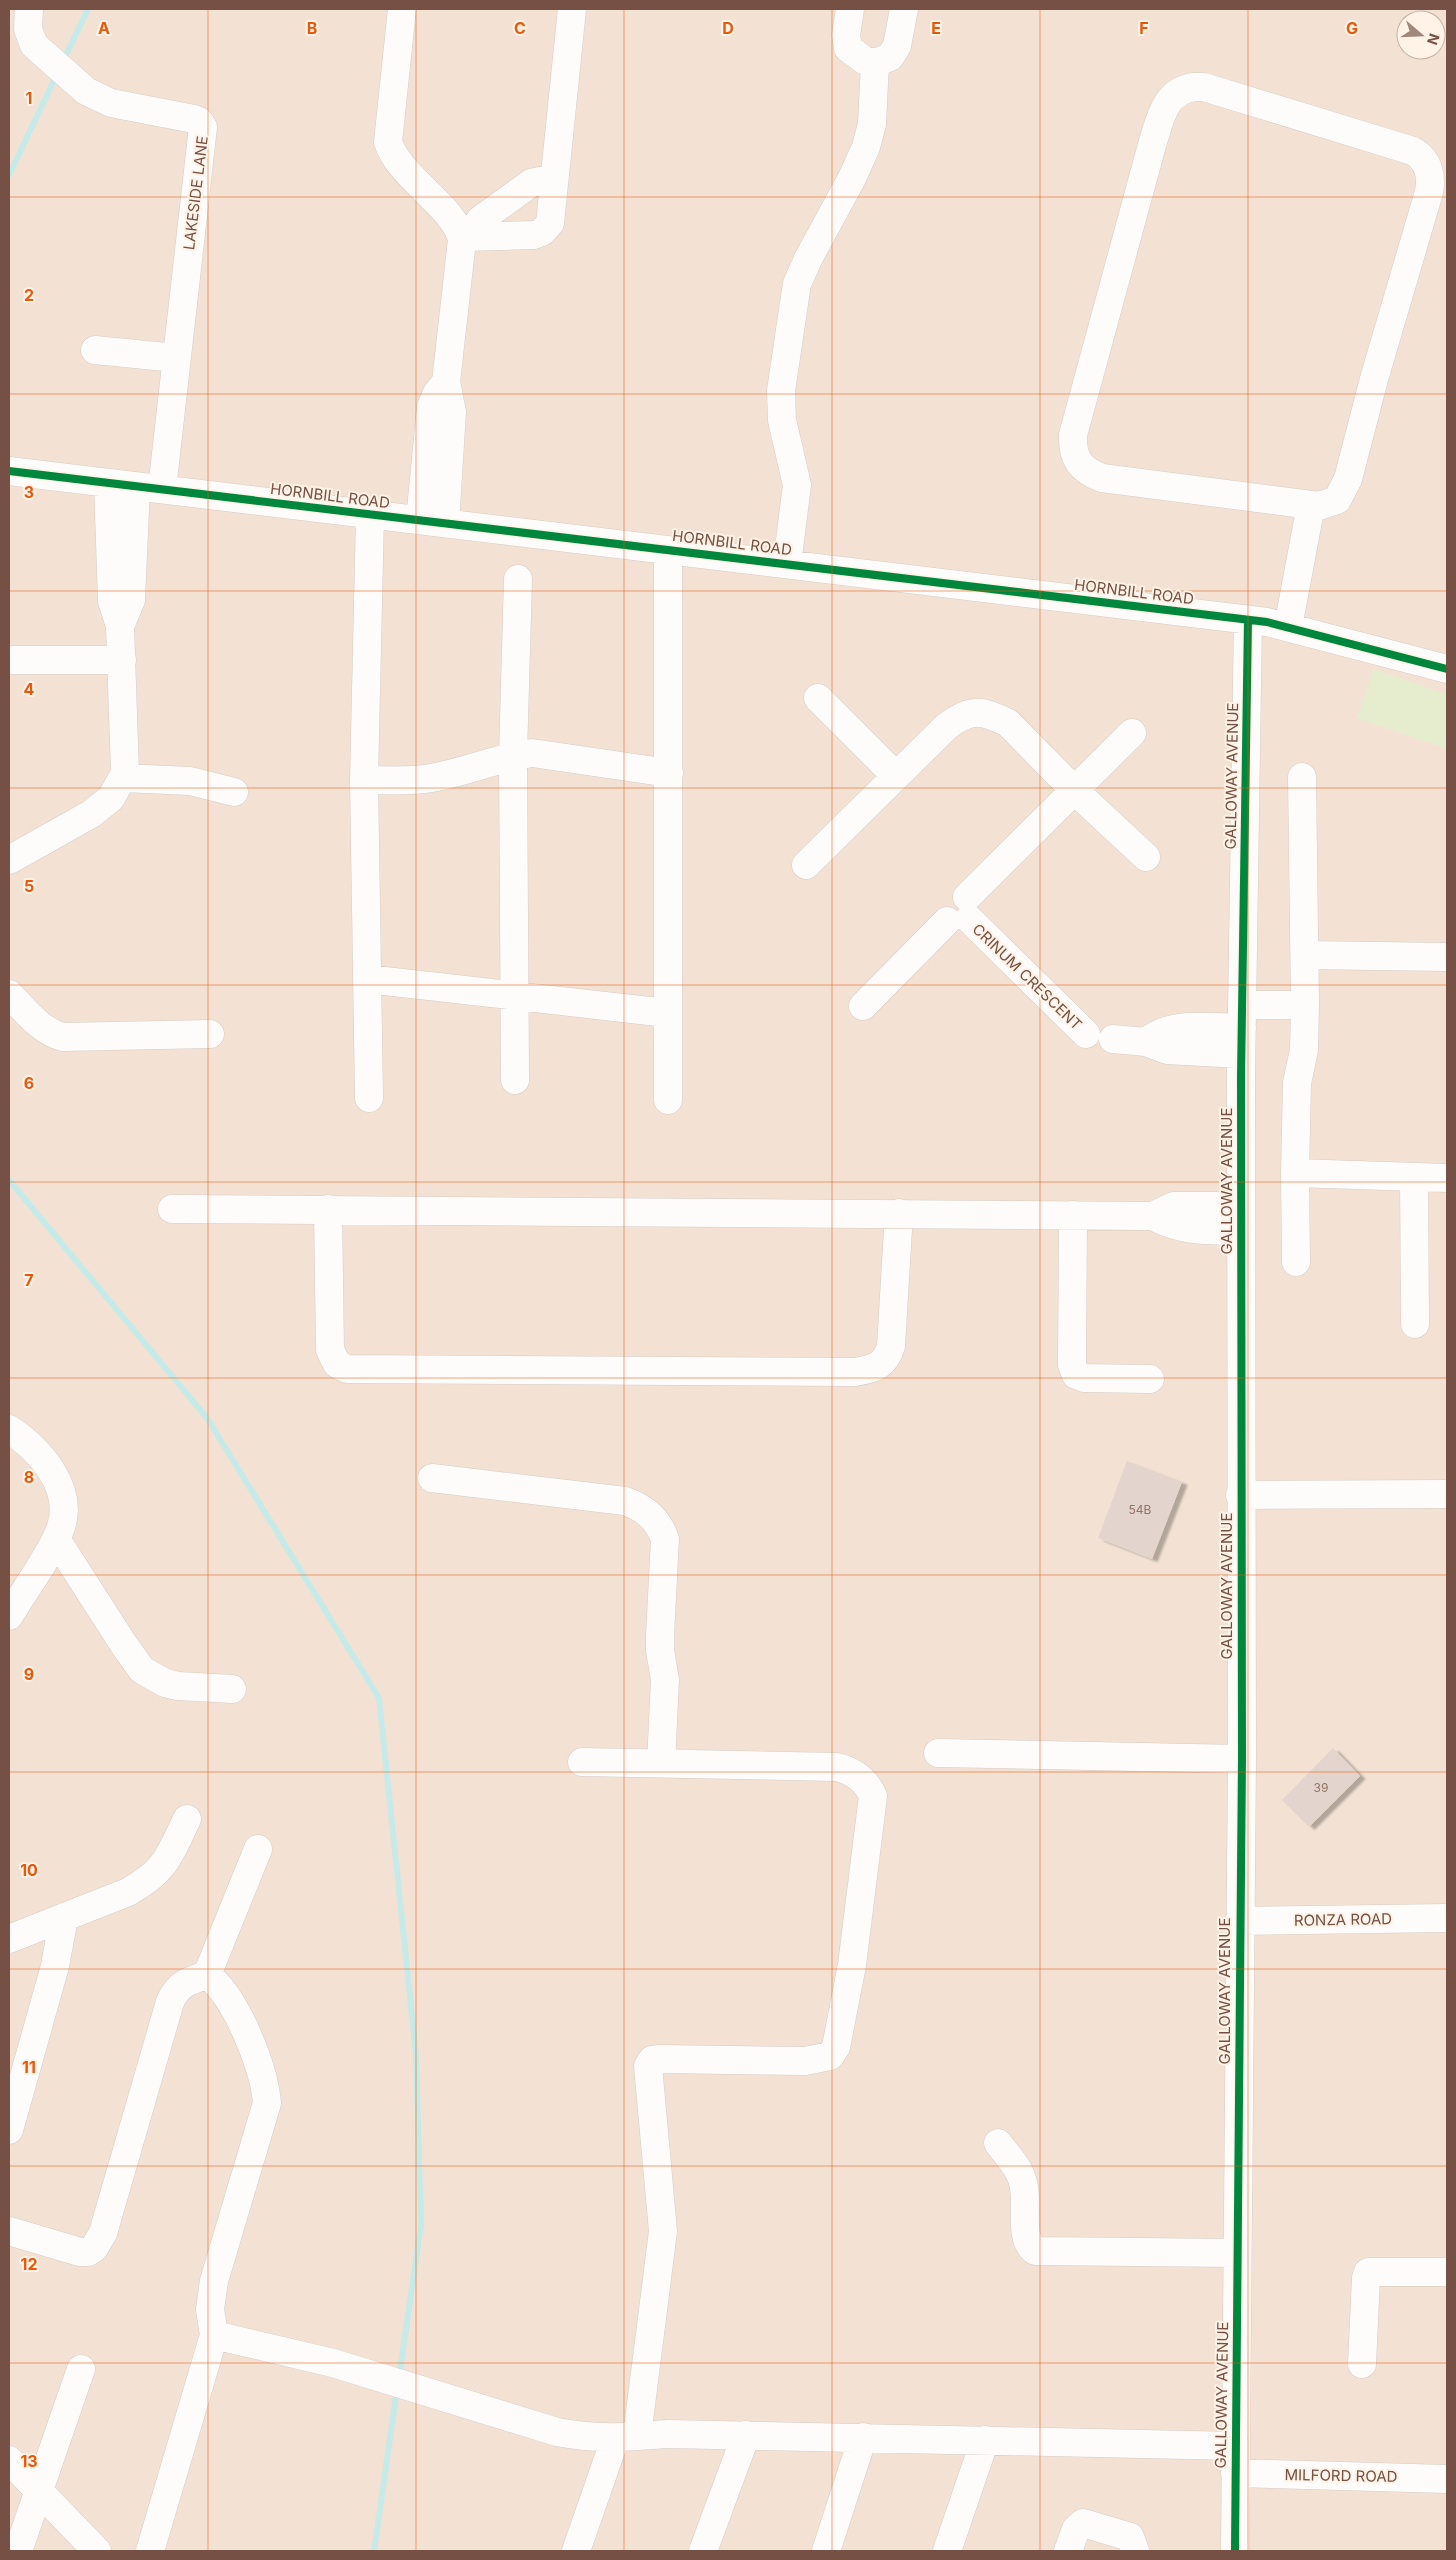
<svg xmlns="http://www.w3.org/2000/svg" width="1456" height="2560" viewBox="0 0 1456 2560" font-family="Inter,sans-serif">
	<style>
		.residential { fill: #f3e2d4; fill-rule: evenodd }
		.green { fill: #e5edce }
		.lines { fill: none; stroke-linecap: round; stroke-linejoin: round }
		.stream { stroke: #c6eae8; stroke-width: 6 }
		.building { fill: #e3d5cd; filter: url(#shadow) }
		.minor-casing { stroke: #d8cbc4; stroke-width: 29 }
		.minor { stroke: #fefcfb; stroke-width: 28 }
		.cycleway-casing { stroke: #fff2e6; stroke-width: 11 }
		.cycleway { stroke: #00873e; stroke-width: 8 }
		.grid { fill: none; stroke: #e8590c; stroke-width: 1; stroke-opacity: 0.55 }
		.labels { text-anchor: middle; stroke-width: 4; stroke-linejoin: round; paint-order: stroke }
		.number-label { font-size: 12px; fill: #937368 }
		.street-label { font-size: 15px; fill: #765044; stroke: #fff2e6 }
		.grid-label { font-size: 16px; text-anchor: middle; font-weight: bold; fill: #e8590c; stroke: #fff2e6; stroke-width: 4; stroke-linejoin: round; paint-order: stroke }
	</style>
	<defs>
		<filter id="shadow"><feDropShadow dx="5.5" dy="3" stdDeviation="1" flood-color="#0004"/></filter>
	</defs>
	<rect width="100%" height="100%" fill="#f7eee5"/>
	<!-- residential -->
	<path class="residential" d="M 9,9 L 1447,9 L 1447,2551 L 9,2551 ZM 1406,20 L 1436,20 L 1436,50 L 1406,50 Z"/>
	<!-- green -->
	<path class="green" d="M 1374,669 L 1447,695 L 1447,749 L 1357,718 Z"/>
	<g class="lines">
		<!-- stream -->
		<path class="stream" d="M 63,61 L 88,9
			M 9,175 L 57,74
			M 9,1180 L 207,1418 L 379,1698 L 416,2054 L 421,2225 L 399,2377
			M 374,2551 L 397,2389"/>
	</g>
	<!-- building -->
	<path class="building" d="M 1127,1461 L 1182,1482 L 1152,1559 L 1098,1538 Z
		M 1333,1748 L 1360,1776 L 1309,1827 L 1282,1800 Z"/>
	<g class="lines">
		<defs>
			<path id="minor" d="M 29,9 L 28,29 L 34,45 L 86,91 L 111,103 L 194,119 L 199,121 L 203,127 L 162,489
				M 402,9 L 388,142 C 398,176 456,208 462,240 L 446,382 L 452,412 L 445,523
				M 850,9 L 846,35 L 848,48 L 864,60 L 875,63
				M 1194,87 L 1204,87 L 1413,151 C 1429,160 1432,176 1429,192 L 1374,379 L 1348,479 L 1337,500 L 1319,506 L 1102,478 C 1080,470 1072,458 1073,435 L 1152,145 C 1160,120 1164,91 1194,87 Z
				M 462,237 L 534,235 L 542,232 L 550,223 L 572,9
				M 470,237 L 480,220 L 531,183 L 540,181 L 554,181
				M 95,350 L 176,358
				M 9,471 L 1267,622 L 1447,669
				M 420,520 L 431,407 L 437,393 L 446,382
				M 787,564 L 797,485 L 782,420 L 781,391 L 793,310 L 797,284 L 808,259 L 852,178 L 866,147 L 872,124 L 875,63 L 890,57 L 897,46 L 904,9
				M 120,626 L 131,600 L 136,487
				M 1288,627 L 1311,505
				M 14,660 L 122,660
				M 818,698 L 896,776
				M 123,778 L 190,781 L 234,792
				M 364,780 C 386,780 409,782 431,778 C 465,772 498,758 532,753 L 669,773
				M 9,860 L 91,814 L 111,798 L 125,773 L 120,626 L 112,601 L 108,483
				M 806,865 L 947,726 C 971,708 982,710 1008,723 L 1075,791 L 1146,857
				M 967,897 L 1132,733
				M 969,919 L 1086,1034
				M 1305,955 L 1447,957
				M 367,979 L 667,1013
				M 9,994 C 25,1010 40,1031 63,1037 L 210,1034
				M 1243,1005 L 1305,1005
				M 863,1006 L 947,921
				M 1113,1039 L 1146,1042 L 1167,1050 L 1241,1054
				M 1146,1042 C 1171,1020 1211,1028 1242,1028
				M 515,1080 L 513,755 L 518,579
				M 369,1098 L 364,780 L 370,515
				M 668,1100 L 668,550
				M 1295,1173 L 1447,1178
				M 1414,1177 L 1415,1324
				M 172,1209 L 1153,1216 C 1180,1232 1210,1230 1240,1231
				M 328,1209 L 330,1350 L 337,1364 L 347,1369 L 855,1372 C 874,1369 885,1366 891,1346 L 899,1213
				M 1073,1215 L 1072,1365 L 1076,1375 L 1084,1378 L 1150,1379
				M 1153,1216 L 1174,1206 L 1241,1206
				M 1296,1262 L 1295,1173 L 1297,1083 L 1304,1050 L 1305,1005 L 1302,777
				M 9,1429 C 39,1449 74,1487 61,1527 C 53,1552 23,1592 9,1616
				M 432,1478 L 625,1501 C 645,1508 658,1519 665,1539 L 660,1635 L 660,1650 L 665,1680 L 661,1763
				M 1240,1495 L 1447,1494
				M 56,1539 L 124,1645 L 142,1670 L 165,1683 L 178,1686 L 232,1689
				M 938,1753 L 1242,1759
				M 582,1762 L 837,1767 C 853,1771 866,1780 873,1796 L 852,1965 L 836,2047 L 830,2056 L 805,2061 L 660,2059 L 652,2060 L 648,2066 L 663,2231 L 637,2436
				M 1239,1921 L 1447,1918
				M 9,1939 L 128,1892 C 166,1871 169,1856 187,1819
				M 9,2130 L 55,1966 L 64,1917
				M 998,2143 C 1006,2154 1018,2166 1022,2179 C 1030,2201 1017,2237 1035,2251 L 1237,2253
				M 9,2231 L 80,2252 L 88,2252 L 94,2248 L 103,2233 L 170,2002 C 178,1984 188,1981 207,1975 L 258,1849
				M 214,2335 L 333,2363 L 557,2432 C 600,2440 625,2437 668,2434 L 1235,2446
				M 1362,2364 L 1366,2278 L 1368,2272 L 1447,2272
				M 9,2460 L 97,2551
				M 1235,2473 L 1447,2479
				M 18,2551 L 81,2369
				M 150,2551 L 214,2335 L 210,2309 L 214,2281 L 267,2103 C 264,2067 236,1996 207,1975
				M 576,2551 L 615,2439
				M 703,2551 L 746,2435
				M 826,2551 L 863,2437
				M 947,2551 L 985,2440
				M 1068,2551 L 1076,2529 L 1083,2523 L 1130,2537 L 1135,2551
				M 1235,2551 L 1242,1759 L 1241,1076 L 1248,620"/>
		</defs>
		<!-- minor casing -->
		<use href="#minor" class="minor-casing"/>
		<!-- minor -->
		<use href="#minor" class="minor"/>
		<defs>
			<path id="cycleway" d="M 9,471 L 1267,622 L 1447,669
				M 1235,2551 L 1242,1759 L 1241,1076 L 1248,620"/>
		</defs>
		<!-- cycleway casing -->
		<use href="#cycleway" class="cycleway-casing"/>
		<!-- cycleway -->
		<use href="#cycleway" class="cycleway"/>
	</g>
	<!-- grid -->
	<path class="grid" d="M 208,9 L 208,2551M 416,9 L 416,2551M 624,9 L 624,2551M 832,9 L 832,2551M 1040,9 L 1040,2551M 1248,9 L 1248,2551M 9,197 L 1447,197M 9,394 L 1447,394M 9,591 L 1447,591M 9,788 L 1447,788M 9,985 L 1447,985M 9,1182 L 1447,1182M 9,1378 L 1447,1378M 9,1575 L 1447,1575M 9,1772 L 1447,1772M 9,1969 L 1447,1969M 9,2166 L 1447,2166M 9,2363 L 1447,2363"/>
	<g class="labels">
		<!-- number labels -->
		<g class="number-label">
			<text x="1140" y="1514">54B</text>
			<text x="1321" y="1792">39</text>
		</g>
		<!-- street labels -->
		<g class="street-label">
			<text transform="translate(196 193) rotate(-83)" y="5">LAKESIDE LANE</text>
			<text transform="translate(330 496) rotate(7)" y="5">HORNBILL ROAD</text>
			<text transform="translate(732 543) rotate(7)" y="5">HORNBILL ROAD</text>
			<text transform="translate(1134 592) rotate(7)" y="5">HORNBILL ROAD</text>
			<text transform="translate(1232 776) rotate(-89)" y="5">GALLOWAY AVENUE</text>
			<text transform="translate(1027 977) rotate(44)" y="5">CRINUM CRESCENT</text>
			<text transform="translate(1227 1181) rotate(-90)" y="5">GALLOWAY AVENUE</text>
			<text transform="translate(1227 1586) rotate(-90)" y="5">GALLOWAY AVENUE</text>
			<text transform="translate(1343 1920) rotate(-1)" y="5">RONZA ROAD</text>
			<text transform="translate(1225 1991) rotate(-90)" y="5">GALLOWAY AVENUE</text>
			<text transform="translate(1222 2395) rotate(-89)" y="5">GALLOWAY AVENUE</text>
			<text transform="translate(1341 2476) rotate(1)" y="5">MILFORD ROAD</text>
		</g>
	</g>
	<g class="grid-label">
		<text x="104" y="34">A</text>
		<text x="312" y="34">B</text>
		<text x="520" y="34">C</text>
		<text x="728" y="34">D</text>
		<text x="936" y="34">E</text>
		<text x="1144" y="34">F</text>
		<text x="1352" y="34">G</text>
		<text x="29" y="104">1</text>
		<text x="29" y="301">2</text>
		<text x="29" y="498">3</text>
		<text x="29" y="695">4</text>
		<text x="29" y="892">5</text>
		<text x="29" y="1089">6</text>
		<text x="29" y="1286">7</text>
		<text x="29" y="1483">8</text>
		<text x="29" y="1680">9</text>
		<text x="29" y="1876">10</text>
		<text x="29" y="2073">11</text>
		<text x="29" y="2270">12</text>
		<text x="29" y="2467">13</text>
	</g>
	<!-- border -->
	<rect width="1456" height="2560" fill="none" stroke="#765044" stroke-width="20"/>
	<!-- north arrow -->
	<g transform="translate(1421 35) rotate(109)"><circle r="24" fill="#fff2e6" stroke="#c8b1a5"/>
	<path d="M0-4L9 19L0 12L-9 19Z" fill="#a3877c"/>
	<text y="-8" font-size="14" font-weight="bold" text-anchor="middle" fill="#765044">N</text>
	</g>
</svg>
